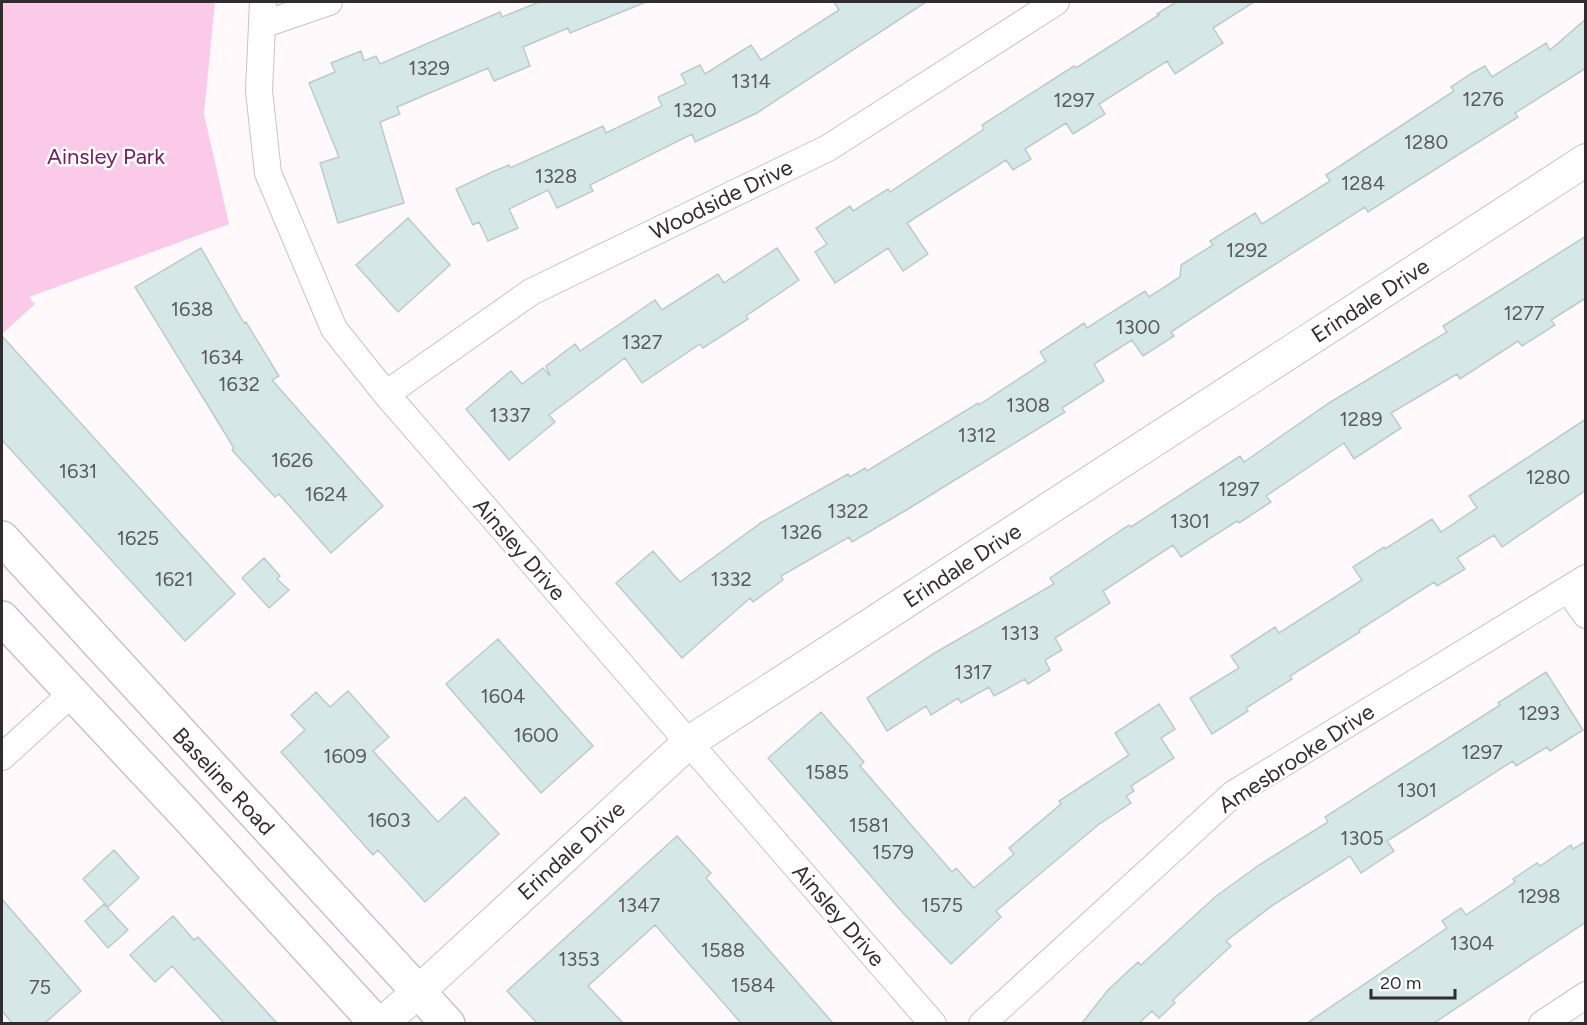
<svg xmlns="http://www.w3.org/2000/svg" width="1587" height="1025" viewBox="0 0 1587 1025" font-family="Figtree,sans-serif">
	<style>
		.green { fill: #fccae9 }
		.building { fill: #d5e7e7; stroke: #bacbcc; stroke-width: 1.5 }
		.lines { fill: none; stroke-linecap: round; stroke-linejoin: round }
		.minor-casing { stroke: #cdc0c8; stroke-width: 28 }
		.tertiary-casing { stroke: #cdc0c8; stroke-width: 34 }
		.primary-casing { stroke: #cdc0c8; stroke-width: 36 }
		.minor { stroke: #fff; stroke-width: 26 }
		.tertiary { stroke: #fff; stroke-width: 32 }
		.primary { stroke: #fff; stroke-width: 33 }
		.labels { text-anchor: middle; stroke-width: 5; stroke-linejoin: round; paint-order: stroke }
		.number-label { font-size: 20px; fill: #5a5b5d }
		.park-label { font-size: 22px; fill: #72215b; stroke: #fff }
		.street-label { font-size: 22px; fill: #312c2f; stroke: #fff }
	</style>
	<rect width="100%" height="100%" fill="#fff9fc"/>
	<!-- green -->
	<path class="green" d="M 2,2 L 215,2 L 204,114 L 229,224 L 29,297 L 35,304 L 2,334 Z"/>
	<!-- building -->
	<path class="building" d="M 539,2 L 646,2 L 570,33 L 568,28 L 523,47 L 530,66 L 494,81 L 488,68 L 397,107 L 400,114 L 380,122 L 404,203 L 338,223 L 320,163 L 339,157 L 309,83 L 335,72 L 331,63 L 361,51 L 364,61 L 376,56 L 380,64 L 500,12 L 502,17 Z
		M 834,2 L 926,2 L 757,113 L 695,142 L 692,134 L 590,185 L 593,191 L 557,208 L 548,190 L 509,209 L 518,228 L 488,241 L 479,222 L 473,225 L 456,189 L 492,172 L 509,165 L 510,168 L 603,126 L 606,133 L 662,106 L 658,97 L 686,84 L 681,74 L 700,65 L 705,74 L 751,45 L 761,60 L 839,10 Z
		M 1176,2 L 1254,2 L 1213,28 L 1223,43 L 1175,74 L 1167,61 L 1099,104 L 1105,114 L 1073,134 L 1066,123 L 1025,149 L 1031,159 L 1013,170 L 1006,160 L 907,223 L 928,254 L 903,271 L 888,248 L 835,283 L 815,252 L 827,244 L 816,228 L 850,206 L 853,211 L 888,189 L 890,192 L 984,129 L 982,125 L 1074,66 L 1076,68 L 1159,15 L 1157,14 Z
		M 1586,19 L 1586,68 L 1515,113 L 1518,117 L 1368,212 L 1365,207 L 1230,293 L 1171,332 L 1174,336 L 1143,356 L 1132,340 L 1094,364 L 1104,381 L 1062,408 L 1065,412 L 908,509 L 852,542 L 849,537 L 781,576 L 783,580 L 753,602 L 750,598 L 682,658 L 616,583 L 653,551 L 680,582 L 762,522 L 848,474 L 850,477 L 865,468 L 867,471 L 978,403 L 979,405 L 1046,361 L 1040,352 L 1084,323 L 1087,328 L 1145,291 L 1149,297 L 1180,277 L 1181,265 L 1213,245 L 1210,241 L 1255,213 L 1262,224 L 1330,181 L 1326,175 L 1454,91 L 1451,87 L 1472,73 L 1485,66 L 1492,77 L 1546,43 L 1550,50 Z
		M 408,218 L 450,265 L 398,312 L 356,265 Z
		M 1586,236 L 1586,298 L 1551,320 L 1555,325 L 1522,346 L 1518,341 L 1460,379 L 1457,374 L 1391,413 L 1401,428 L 1354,459 L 1344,443 L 1266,496 L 1271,502 L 1239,523 L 1237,521 L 1181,557 L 1173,545 L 1103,591 L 1110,603 L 1055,638 L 1062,650 L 1045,660 L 1050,670 L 1028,684 L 1025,679 L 994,696 L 989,687 L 961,703 L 958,698 L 931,715 L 926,706 L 887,731 L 867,698 L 933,654 L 1054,584 L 1050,578 L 1129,525 L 1131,527 L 1240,456 L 1244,462 L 1329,403 L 1447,332 L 1443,326 Z
		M 201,248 L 244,323 L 246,322 L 279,376 L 272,380 L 383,506 L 331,553 L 279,494 L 275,497 L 232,450 L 234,448 L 135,287 Z
		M 777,248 L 799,280 L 746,316 L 748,319 L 703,348 L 700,344 L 642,383 L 625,358 L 549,415 L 555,422 L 509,460 L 466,409 L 511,371 L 522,384 L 543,368 L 550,376 L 546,366 L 575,344 L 580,351 L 655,300 L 662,310 L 718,274 L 724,283 Z
		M 2,336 L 235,594 L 185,641 L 2,440 Z
		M 1586,419 L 1586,490 L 1502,547 L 1494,535 L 1457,558 L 1465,569 L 1437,586 L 1434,582 L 1359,630 L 1360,632 L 1290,676 L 1292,679 L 1246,708 L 1248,711 L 1212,734 L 1190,698 L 1239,668 L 1231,656 L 1275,627 L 1279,633 L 1362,580 L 1353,567 L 1384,547 L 1385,549 L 1432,519 L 1441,532 L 1477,508 L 1469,496 Z
		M 264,558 L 280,576 L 277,579 L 289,590 L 269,608 L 242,578 Z
		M 498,639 L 593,746 L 541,793 L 446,684 Z
		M 1546,672 L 1583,730 L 1550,751 L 1547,747 L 1516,766 L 1513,761 L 1387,841 L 1394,851 L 1361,873 L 1350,856 L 1273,905 L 1226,941 L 1231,946 L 1173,1000 L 1175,1003 L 1159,1018 L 1152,1011 L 1139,1023 L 1082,1023 L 1108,990 L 1138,962 L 1141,965 L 1215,897 L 1259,865 L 1328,822 L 1325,817 L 1500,705 L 1498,703 Z
		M 348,691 L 389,737 L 373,751 L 438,822 L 465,797 L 499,834 L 425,902 L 378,850 L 373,855 L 281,752 L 305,730 L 291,715 L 316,692 L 330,707 Z
		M 1159,704 L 1175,729 L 1161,738 L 1174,758 L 1131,786 L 1134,791 L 1126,796 L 1131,803 L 1098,825 L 996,911 L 1001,917 L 951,964 L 903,913 L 768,758 L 821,712 L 864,762 L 860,766 L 952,872 L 956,868 L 974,888 L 1014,854 L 1009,848 L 1061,804 L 1059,801 L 1129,755 L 1115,733 Z
		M 677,836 L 711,873 L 706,878 L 833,1023 L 741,1023 L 655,925 L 588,986 L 623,1023 L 537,1023 L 507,991 Z
		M 1586,841 L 1586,922 L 1434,1023 L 1307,1023 L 1447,928 L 1442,921 L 1461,908 L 1466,915 L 1515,882 L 1513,879 L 1537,863 L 1540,866 L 1571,845 L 1573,849 Z
		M 114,850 L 139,878 L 108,907 L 83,879 Z
		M 2,899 L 81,991 L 45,1023 L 12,1023 L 2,1011 Z
		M 104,904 L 128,930 L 108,948 L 85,921 Z
		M 173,916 L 194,940 L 198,937 L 277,1023 L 224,1023 L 172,966 L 155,982 L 130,955 Z"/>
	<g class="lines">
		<defs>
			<path id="minor" d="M 263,2 L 259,91 L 268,173 L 334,329 L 386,394 L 933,1024
				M 262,25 L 329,2
				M 386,394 L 531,292 L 828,148 L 1056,2
				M 1568,590 L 1586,615
				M 2,757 L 71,694
				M 982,1024 L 1233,794 L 1586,578
				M 1542,1024 L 1586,995"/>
			<path id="tertiary" d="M 381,1024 L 418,992 L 688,743 L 1586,160"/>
			<path id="primary" d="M 2,538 L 448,1024
				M 2,618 L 187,816 L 377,1024"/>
		</defs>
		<!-- minor casing -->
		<use href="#minor" class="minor-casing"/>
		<!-- tertiary casing -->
		<use href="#tertiary" class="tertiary-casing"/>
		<!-- primary casing -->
		<use href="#primary" class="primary-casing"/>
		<!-- minor -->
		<use href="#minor" class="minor"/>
		<!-- tertiary -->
		<use href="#tertiary" class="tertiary"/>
		<!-- primary -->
		<use href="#primary" class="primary"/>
	</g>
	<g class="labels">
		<!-- number labels -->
		<g class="number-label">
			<text x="429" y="75">1329</text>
			<text x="751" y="88">1314</text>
			<text x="1483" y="106">1276</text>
			<text x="1074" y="107">1297</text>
			<text x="695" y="117">1320</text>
			<text x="1426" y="149">1280</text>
			<text x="556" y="183">1328</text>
			<text x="1363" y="190">1284</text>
			<text x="1247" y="257">1292</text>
			<text x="192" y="316">1638</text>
			<text x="1524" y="320">1277</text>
			<text x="1138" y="334">1300</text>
			<text x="642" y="349">1327</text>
			<text x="222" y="364">1634</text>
			<text x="239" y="391">1632</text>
			<text x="1028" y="412">1308</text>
			<text x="510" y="422">1337</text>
			<text x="1361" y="426">1289</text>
			<text x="977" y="442">1312</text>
			<text x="292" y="467">1626</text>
			<text x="78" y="478">1631</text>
			<text x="1548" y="484">1280</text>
			<text x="1239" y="496">1297</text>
			<text x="326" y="501">1624</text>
			<text x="848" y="518">1322</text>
			<text x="1190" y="528">1301</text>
			<text x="801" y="539">1326</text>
			<text x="138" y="545">1625</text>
			<text x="174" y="586">1621</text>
			<text x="731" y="586">1332</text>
			<text x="1020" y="640">1313</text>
			<text x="973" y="679">1317</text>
			<text x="503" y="703">1604</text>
			<text x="1539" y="720">1293</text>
			<text x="536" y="742">1600</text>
			<text x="1482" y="759">1297</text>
			<text x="345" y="763">1609</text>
			<text x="827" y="779">1585</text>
			<text x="1417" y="797">1301</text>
			<text x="389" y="827">1603</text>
			<text x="869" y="832">1581</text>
			<text x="1362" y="845">1305</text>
			<text x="893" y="859">1579</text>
			<text x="1539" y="903">1298</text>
			<text x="639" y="912">1347</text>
			<text x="942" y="912">1575</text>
			<text x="1472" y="950">1304</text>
			<text x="723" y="957">1588</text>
			<text x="579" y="966">1353</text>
			<text x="753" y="992">1584</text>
			<text x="40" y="994">75</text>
		</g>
		<!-- park labels -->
		<g class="park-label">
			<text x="106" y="164">Ainsley Park</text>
		</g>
		<!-- street labels -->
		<g class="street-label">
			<text transform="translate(721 199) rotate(-26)" y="8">Woodside Drive</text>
			<text transform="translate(1370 300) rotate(-33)" y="8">Erindale Drive</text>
			<text transform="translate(520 549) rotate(49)" y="8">Ainsley Drive</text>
			<text transform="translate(962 565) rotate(-33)" y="8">Erindale Drive</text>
			<text transform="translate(1296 758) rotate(-33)" y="8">Amesbrooke Drive</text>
			<text transform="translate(224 781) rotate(47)" y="8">Baseline Road</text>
			<text transform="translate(571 850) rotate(-42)" y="8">Erindale Drive</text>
			<text transform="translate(839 915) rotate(49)" y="8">Ainsley Drive</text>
		</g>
	</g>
	<!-- border -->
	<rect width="1587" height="1025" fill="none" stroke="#312c2f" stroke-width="6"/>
	<!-- scale -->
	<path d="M1371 989v9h84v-9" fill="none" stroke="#312c2f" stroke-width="3"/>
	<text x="1380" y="989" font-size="18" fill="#312c2f" stroke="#ffffff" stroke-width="4.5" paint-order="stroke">20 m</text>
</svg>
